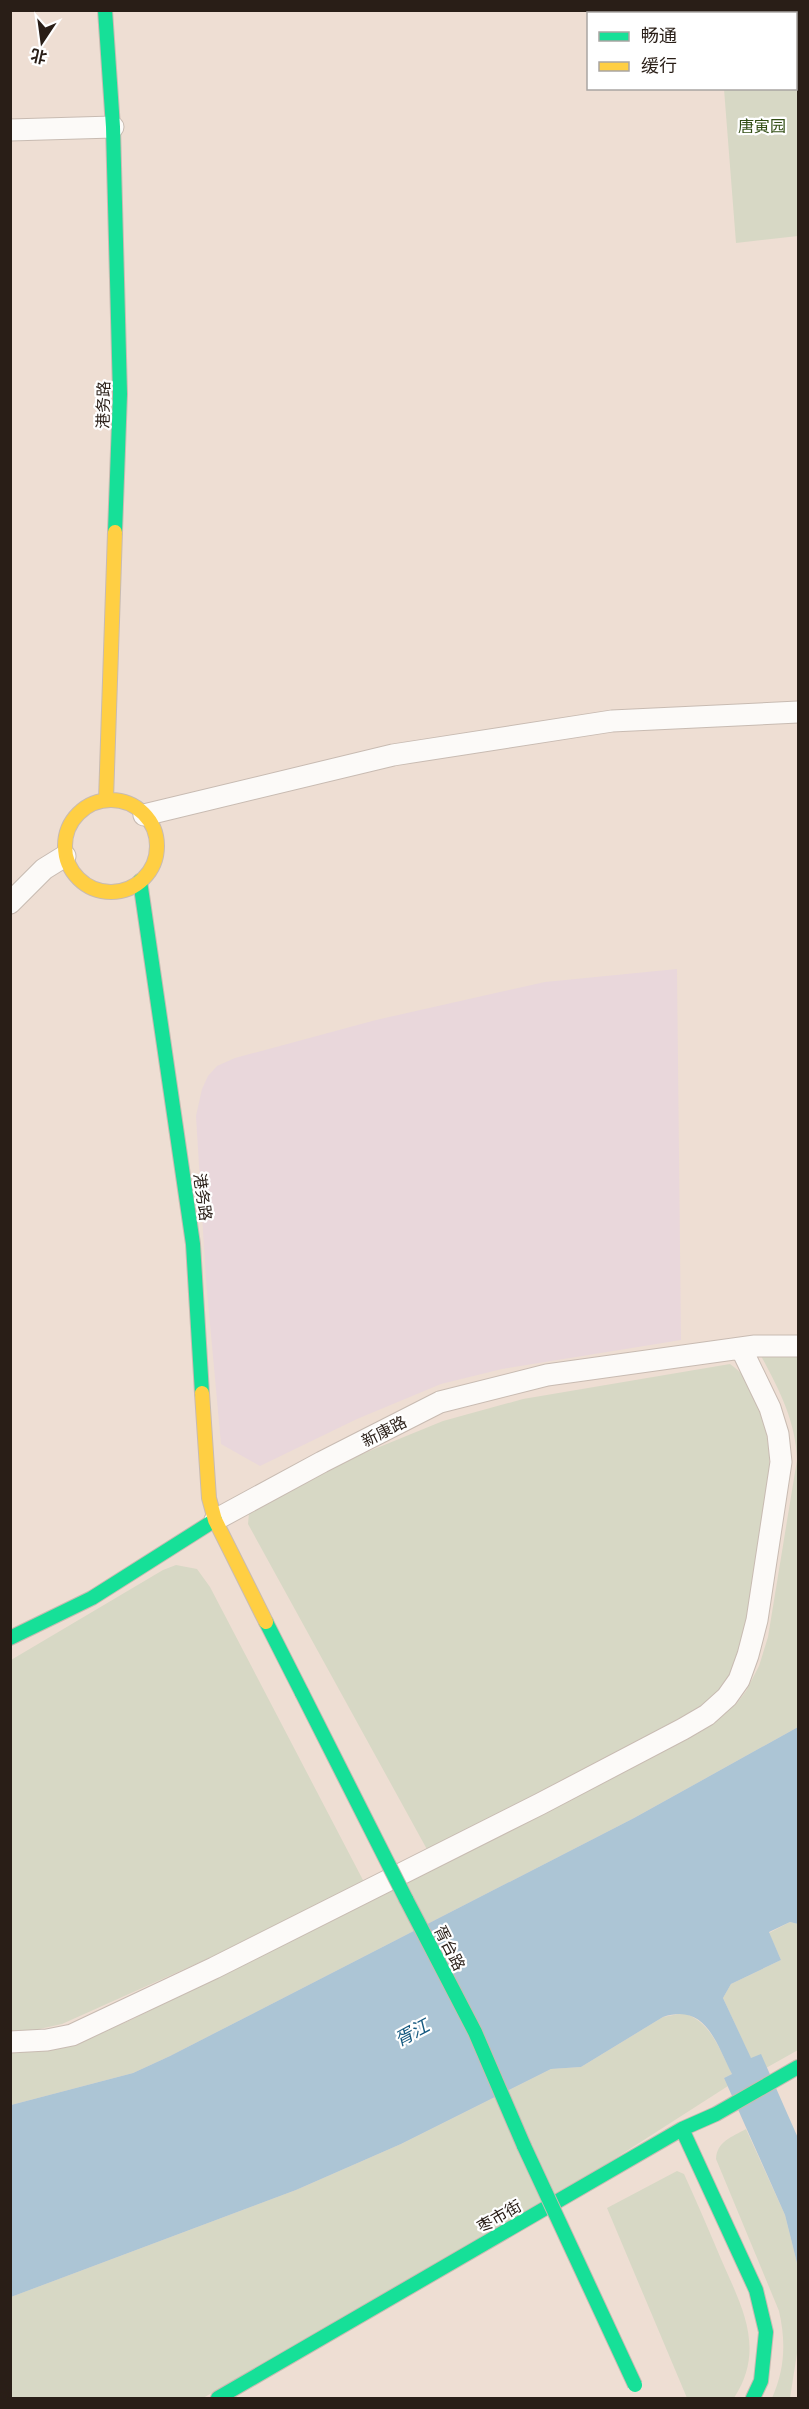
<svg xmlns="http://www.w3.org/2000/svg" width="809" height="2409" viewBox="0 0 809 2409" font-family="'Fira Sans','Noto Sans SC',sans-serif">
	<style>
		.education { fill: #e9d7db }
		.green { fill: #d7d8c5 }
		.water { fill: #acc5d5 }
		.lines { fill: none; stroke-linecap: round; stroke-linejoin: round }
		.street-casing { stroke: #c8bbb2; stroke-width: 23 }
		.fast-casing { stroke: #c8bbb2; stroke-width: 16 }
		.slow-casing { stroke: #c8bbb2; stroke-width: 16 }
		.street { stroke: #fcfaf8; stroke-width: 21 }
		.fast { stroke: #16e098; stroke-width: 14 }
		.slow { stroke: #ffcf43; stroke-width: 14 }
		.fast-bridge-casing { stroke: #c8bbb2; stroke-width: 16; stroke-linecap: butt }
		.fast-bridge { stroke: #16e098; stroke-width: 14 }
		.labels { text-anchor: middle; stroke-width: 4.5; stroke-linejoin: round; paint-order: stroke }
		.park-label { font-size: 16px; fill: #314d13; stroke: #fff }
		.street-label { font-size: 16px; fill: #291e17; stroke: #fff }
		.water-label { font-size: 18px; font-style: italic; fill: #165a80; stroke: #fff }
	</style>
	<rect width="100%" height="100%" fill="#eeded3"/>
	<!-- education -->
	<path class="education" d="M 677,969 L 681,1340 L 502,1369 L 441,1384 L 357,1419 L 260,1466 L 221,1444 L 206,1280 L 196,1116 L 202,1089 L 208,1076 L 217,1066 L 235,1058 L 376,1020 L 545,982 Z"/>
	<!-- green -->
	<path class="green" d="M 717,11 L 798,11 L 798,236 L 736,243 L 724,89 L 796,88 L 796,14 L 717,14 Z
		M 761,1356 L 798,1356 L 798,1727 L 634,1818 L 170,2056 L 133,2073 L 11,2105 L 11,2052 C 56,2053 90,2037 131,2020 L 702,1731 L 737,1703 L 746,1691 L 759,1666 L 768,1637 L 797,1460 C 796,1422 779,1389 761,1356 Z
		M 730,1364 C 763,1386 770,1442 770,1479 L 742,1652 C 733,1677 719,1694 697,1709 L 429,1853 L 248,1524 L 249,1513 L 274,1490 L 443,1421 L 523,1399 Z
		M 176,1565 L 197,1569 L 210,1587 L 364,1882 L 227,1950 L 62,2024 L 35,2030 L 11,2031 L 11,1660 L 163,1570 Z
		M 790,1922 L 798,1924 L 798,2050 L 766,2068 L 751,2059 L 723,1998 L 731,1984 L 781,1960 L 769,1933 Z
		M 684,2013 C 711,2022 720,2050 732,2074 L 724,2078 L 728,2086 L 530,2213 L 203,2398 L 11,2398 L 11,2297 L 296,2190 L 401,2144 L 551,2069 L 581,2067 L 663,2017 Z
		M 746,2129 L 785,2215 L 798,2267 L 798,2347 L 790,2398 L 772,2398 C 785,2369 786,2342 779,2311 L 716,2159 C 717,2141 732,2137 746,2129 Z
		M 677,2171 L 684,2174 C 697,2202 709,2231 721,2259 C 742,2307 766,2349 734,2398 L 687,2398 L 607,2208 Z"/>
	<!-- water -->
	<path class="water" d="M 798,1727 L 798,1924 L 790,1922 L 769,1932 L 781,1960 L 731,1984 L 723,1998 L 751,2058 L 761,2054 L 798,2138 L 798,2267 L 785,2215 L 724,2078 L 732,2074 C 716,2043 706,2003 663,2017 L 581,2067 L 551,2069 L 401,2144 L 296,2190 L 11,2297 L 11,2105 L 133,2073 L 170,2056 L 634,1818 Z"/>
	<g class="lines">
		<defs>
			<path id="street" d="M 10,130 L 113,127
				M 144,815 L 393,755 L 612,721 L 798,712
				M 10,903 L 44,869 L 65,856
				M 215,1520 L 322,1462 L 440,1402 L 547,1375 L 755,1346 L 798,1346
				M 10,2042 L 47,2040 L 72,2035 L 214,1968 L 540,1804 L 683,1729 L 707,1715 L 727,1697 L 739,1680 L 748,1655 L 757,1620 L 781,1462 L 778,1434 L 770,1408 L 741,1348"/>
			<path id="fast" d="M 105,10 L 113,127 L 120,394 L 115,532
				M 140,881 L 193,1244 L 202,1393
				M 266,1622 L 302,1693
				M 10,1638 L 92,1598 L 215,1520
				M 406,1899 L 475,2032 L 524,2146
				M 682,2129 L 756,2290 L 766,2332 L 761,2381 L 753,2398
				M 218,2398 L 682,2129 L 716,2114 L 798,2067"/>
			<path id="slow" d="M 106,800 L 115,532
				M65 846a46 46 0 1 1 92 0a46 46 0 1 1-92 0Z
				M 202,1393 L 209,1498 L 215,1520 L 266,1622"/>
		</defs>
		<!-- street casing -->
		<use href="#street" class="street-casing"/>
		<!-- fast casing -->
		<use href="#fast" class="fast-casing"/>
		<!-- slow casing -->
		<use href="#slow" class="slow-casing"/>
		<!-- street -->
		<use href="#street" class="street"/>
		<!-- fast -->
		<use href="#fast" class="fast"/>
		<!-- slow -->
		<use href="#slow" class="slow"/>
		<defs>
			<path id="fast-bridge" d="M 302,1693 L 406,1899
				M 524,2146 L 635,2385"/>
		</defs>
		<!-- fast-bridge casing -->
		<use href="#fast-bridge" class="fast-bridge-casing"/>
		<!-- fast-bridge -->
		<use href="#fast-bridge" class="fast-bridge"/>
	</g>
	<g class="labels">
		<!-- park labels -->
		<g class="park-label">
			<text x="762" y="132">唐寅园</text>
		</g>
		<!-- street labels -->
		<g class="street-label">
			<text transform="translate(103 405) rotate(-89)" y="6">港务路</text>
			<text transform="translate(203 1197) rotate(82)" y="6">港务路</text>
			<text transform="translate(384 1431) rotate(-27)" y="6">新康路</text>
			<text transform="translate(450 1948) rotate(63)" y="6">胥台路</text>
			<text transform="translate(499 2216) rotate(-30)" y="6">枣市街</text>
		</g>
		<!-- water labels -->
		<g class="water-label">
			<text transform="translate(412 2033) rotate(-28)" y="6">胥江</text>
		</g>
	</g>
	<!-- border -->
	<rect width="809" height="2409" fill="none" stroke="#291e17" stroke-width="24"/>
	<!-- legend -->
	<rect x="587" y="12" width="210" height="78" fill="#ffffff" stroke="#a9a5a2" stroke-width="1.5"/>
	<rect x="599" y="32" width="30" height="9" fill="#16e098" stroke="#a9a5a2" stroke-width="1.5"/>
	<text x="641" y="42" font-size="18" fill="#291e17">畅通</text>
	<rect x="599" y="62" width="30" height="9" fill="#ffcf43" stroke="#a9a5a2" stroke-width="1.5"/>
	<text x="641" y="72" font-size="18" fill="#291e17">缓行</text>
	<!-- north arrow -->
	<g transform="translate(42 42) rotate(193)" stroke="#ffffff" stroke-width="4.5" paint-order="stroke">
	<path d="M0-4.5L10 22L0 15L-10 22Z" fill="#291e17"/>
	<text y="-9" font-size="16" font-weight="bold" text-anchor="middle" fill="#291e17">北</text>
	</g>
</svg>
